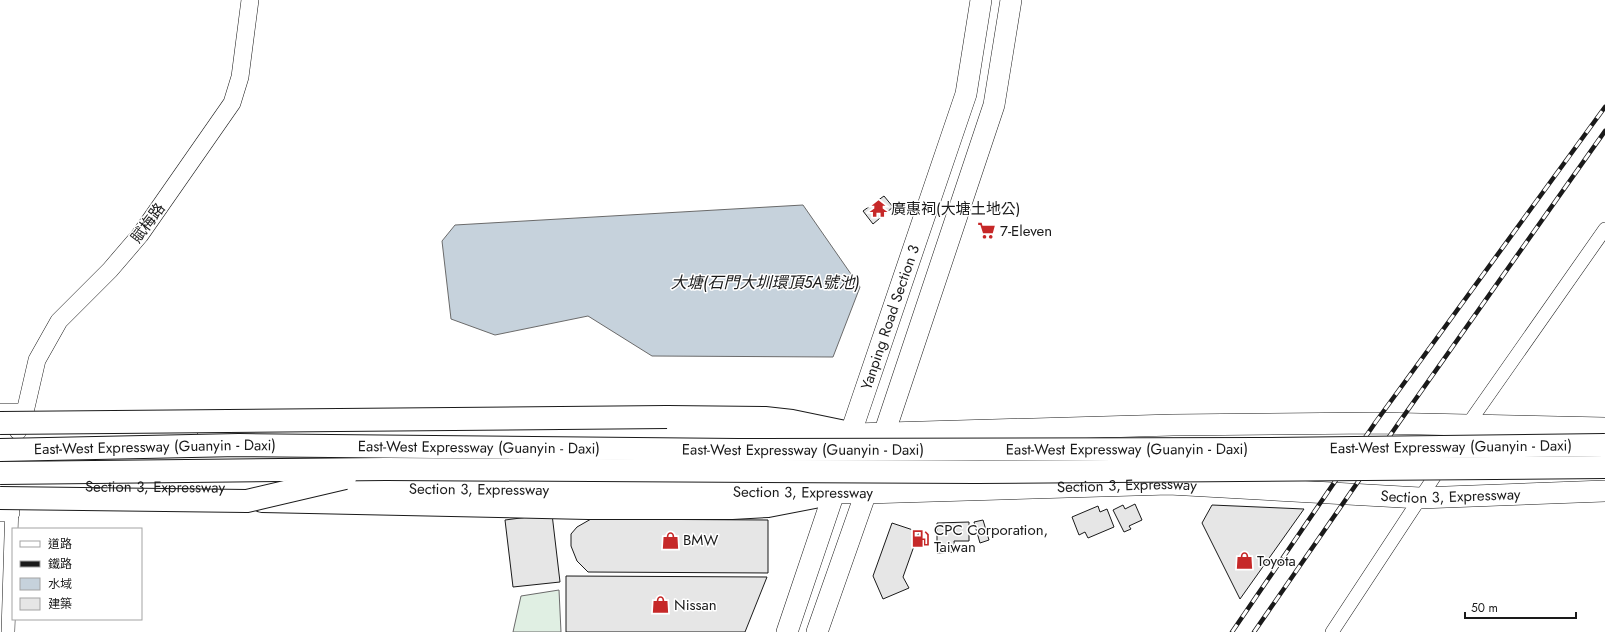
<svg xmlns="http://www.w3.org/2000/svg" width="1605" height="632" viewBox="0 0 1605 632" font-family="Jost,'Noto Sans TC',sans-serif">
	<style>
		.green { fill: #e0efe3; stroke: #6a6a6a }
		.water { fill: #c6d2dc; stroke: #6a6a6a }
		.building { fill: #e6e6e6; stroke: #1a1a1a }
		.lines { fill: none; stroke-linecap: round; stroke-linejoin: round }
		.minor-casing { stroke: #1a1a1a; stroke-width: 14 }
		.tertiary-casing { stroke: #1a1a1a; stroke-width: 18 }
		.primary-casing { stroke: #1a1a1a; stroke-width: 22 }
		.trunk-casing { stroke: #1a1a1a; stroke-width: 24 }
		.minor { stroke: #fff; stroke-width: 13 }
		.tertiary { stroke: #fff; stroke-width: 17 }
		.primary { stroke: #fff; stroke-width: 21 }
		.trunk { stroke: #fff; stroke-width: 22 }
		.rail-casing { stroke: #1a1a1a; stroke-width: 4.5 }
		.rail { stroke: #fff; stroke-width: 3; stroke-dasharray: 9; stroke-linecap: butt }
		.trunk-bridge-casing { stroke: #1a1a1a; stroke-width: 24; stroke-linecap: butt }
		.trunk-bridge { stroke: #fff; stroke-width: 22 }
		.labels { text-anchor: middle; stroke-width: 3; stroke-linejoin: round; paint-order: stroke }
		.poi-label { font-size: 15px; fill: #1a1a1a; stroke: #fff; text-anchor: start }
		.street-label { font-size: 15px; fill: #1a1a1a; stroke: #fff }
		.water-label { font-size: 16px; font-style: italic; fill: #1a1a1a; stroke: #fff }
	</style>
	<rect width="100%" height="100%" fill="#fff"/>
	<!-- green -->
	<path class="green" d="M 559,590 L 561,632 L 513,632 L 521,596 Z"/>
	<!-- water -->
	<path class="water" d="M 803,205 L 860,287 L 833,357 L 652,356 L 588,316 L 495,335 L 451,319 L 442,241 L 455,225 Z"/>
	<!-- building -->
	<path class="building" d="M 884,196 L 893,207 L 873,224 L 863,211 Z
		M 1135,504 L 1142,520 L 1129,526 L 1131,529 L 1124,532 L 1113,510 L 1123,505 L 1125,509 Z
		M 1212,505 L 1304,509 L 1240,599 L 1202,523 Z
		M 1098,506 L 1100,512 L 1107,509 L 1114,527 L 1088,538 L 1085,532 L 1079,535 L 1072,517 Z
		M 552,514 L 560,582 L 513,587 L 505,520 Z
		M 591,519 L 768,520 L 768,573 L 588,572 L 577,561 L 571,546 L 571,534 L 577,527 Z
		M 983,520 L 989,540 L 980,543 L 974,522 Z
		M 969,522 L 969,541 L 954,541 L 955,552 L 937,553 L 937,523 Z
		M 892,523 L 919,532 L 903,577 L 909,588 L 883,599 L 873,576 Z
		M 566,576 L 767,577 L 745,632 L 566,632 Z"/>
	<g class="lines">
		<defs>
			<path id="minor" d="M 1464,430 L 1605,229
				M 8,632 L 12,504
				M 1332,632 L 1442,465"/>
			<path id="tertiary" d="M 0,412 L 25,412
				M 18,431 L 25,412 L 37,360 L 59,321 L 110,270 L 140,235 L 232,103 L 240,77 L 250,0
				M 0,513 L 11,513"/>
			<g id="primary">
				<path d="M 208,432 L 819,435 L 1173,425 L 1375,423 L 1605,428"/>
				<path id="s1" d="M 847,444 L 966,94 L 981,0"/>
				<path d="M 880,446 L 994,105 L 1011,0"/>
				<path id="s2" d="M 0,486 L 283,488"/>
				<path id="s3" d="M 321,488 L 866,493 L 1169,484 L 1420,498 L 1605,491"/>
				<path d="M 787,632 L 838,481"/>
				<path d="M 817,632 L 870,481"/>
			</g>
			<path id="trunk" d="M 667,417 L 765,418 L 792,421 L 850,433
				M 262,501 L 588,508 L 732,508 L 768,506 L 835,493"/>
		</defs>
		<!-- minor casing -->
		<use href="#minor" class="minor-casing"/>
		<!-- tertiary casing -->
		<use href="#tertiary" class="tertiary-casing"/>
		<!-- primary casing -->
		<use href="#primary" class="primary-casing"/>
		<!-- trunk casing -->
		<use href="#trunk" class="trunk-casing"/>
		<!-- minor -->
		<use href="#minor" class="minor"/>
		<!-- tertiary -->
		<use href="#tertiary" class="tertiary"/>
		<!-- primary -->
		<use href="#primary" class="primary"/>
		<!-- trunk -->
		<use href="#trunk" class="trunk"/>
		<defs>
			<path id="rail" d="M 1232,632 L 1375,423 L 1605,107
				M 1254,632 L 1398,424 L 1605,131"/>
		</defs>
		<!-- rail casing -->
		<use href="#rail" class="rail-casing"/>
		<!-- rail -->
		<use href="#rail" class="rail"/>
		<defs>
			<g id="trunk-bridge">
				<path d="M 0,423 L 667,417"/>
				<path id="s4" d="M 0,450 L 239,445 L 738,450 L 1265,449 L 1605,445"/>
				<path d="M 0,473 L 386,469 L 976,472 L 1605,467"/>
				<path d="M 0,498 L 247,501 L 345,478"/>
			</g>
		</defs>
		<!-- trunk-bridge casing -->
		<use href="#trunk-bridge" class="trunk-bridge-casing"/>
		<!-- trunk-bridge -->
		<use href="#trunk-bridge" class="trunk-bridge"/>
	</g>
	<!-- icons -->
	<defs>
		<symbol id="temple-bare" viewBox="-9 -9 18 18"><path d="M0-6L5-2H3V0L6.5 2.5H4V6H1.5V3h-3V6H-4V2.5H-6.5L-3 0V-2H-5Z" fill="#c62828" stroke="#fff" stroke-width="2.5" paint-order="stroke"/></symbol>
		<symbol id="supermarket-bare" viewBox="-9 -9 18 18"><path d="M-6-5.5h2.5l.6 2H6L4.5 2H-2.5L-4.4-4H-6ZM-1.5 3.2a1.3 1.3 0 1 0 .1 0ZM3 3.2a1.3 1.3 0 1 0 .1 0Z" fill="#c62828" stroke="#fff" stroke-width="2.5" paint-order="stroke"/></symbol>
		<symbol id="fuel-bare" viewBox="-9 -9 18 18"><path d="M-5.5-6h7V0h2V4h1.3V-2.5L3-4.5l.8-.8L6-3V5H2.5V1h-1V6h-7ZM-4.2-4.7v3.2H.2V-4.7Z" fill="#c62828" stroke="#fff" stroke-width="2.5" paint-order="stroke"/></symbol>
		<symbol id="shop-bare" viewBox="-9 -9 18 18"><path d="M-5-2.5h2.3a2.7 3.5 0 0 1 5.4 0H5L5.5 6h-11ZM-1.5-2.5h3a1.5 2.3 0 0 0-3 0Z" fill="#c62828" stroke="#fff" stroke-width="2.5" paint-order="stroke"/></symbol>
	</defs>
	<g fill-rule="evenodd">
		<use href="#temple-bare" x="866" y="196" width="25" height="25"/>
		<use href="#supermarket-bare" x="974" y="218" width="25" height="25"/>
		<use href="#fuel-bare" x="908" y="526" width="25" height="25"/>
		<use href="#shop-bare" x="658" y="528" width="25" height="25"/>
		<use href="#shop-bare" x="1232" y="548" width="25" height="25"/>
		<use href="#shop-bare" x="648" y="592" width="25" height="25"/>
	</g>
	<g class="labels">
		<!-- poi labels -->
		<g class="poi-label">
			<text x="891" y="214">廣惠祠(大塘土地公)</text>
			<text x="1000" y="236">7-Eleven</text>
			<text x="934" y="535">CPC Corporation,<tspan x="934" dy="17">Taiwan</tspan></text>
			<text x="683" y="545">BMW</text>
			<text x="1257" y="566">Toyota</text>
			<text x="674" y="610">Nissan</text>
		</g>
		<!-- street labels -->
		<g class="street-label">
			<text transform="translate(148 223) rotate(-53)" y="5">賦梅路</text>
			<text dy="5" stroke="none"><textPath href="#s1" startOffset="134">Yanping Road Section 3</textPath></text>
			<text dy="5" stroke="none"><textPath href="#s4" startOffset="1451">East-West Expressway (Guanyin - Daxi)</textPath></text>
			<text dy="5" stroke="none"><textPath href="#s4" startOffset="155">East-West Expressway (Guanyin - Daxi)</textPath></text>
			<text dy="5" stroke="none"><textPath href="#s4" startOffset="479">East-West Expressway (Guanyin - Daxi)</textPath></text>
			<text dy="5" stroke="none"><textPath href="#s4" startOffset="1127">East-West Expressway (Guanyin - Daxi)</textPath></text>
			<text dy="5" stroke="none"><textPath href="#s4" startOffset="803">East-West Expressway (Guanyin - Daxi)</textPath></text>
			<text dy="5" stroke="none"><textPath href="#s2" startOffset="155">Section 3, Expressway</textPath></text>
			<text dy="5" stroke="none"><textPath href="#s3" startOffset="806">Section 3, Expressway</textPath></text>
			<text dy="5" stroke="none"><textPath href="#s3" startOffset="158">Section 3, Expressway</textPath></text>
			<text dy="5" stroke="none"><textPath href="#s3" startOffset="482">Section 3, Expressway</textPath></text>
			<text dy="5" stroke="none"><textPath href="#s3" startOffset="1130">Section 3, Expressway</textPath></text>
		</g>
		<!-- water labels -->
		<g class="water-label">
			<text x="765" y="288">大塘(石門大圳環頂5A號池)</text>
		</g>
	</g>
	<!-- legend -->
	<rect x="12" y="528" width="130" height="92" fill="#ffffff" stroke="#a3a3a3"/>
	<rect x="20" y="541" width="20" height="6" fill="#ffffff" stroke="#a3a3a3"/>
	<text x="48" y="548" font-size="12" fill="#1a1a1a">道路</text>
	<rect x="20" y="561" width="20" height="6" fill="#1a1a1a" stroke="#a3a3a3"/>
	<text x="48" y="568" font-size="12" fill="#1a1a1a">鐵路</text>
	<rect x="20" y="578" width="20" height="12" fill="#c6d2dc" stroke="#a3a3a3"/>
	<text x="48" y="588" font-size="12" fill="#1a1a1a">水域</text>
	<rect x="20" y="598" width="20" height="12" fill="#e6e6e6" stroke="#a3a3a3"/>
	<text x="48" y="608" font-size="12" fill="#1a1a1a">建築</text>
	<!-- scale -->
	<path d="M1465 612v6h111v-6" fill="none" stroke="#1a1a1a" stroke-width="2"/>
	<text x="1471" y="612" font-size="12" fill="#1a1a1a" stroke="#ffffff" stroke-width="3" paint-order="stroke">50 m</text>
</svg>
